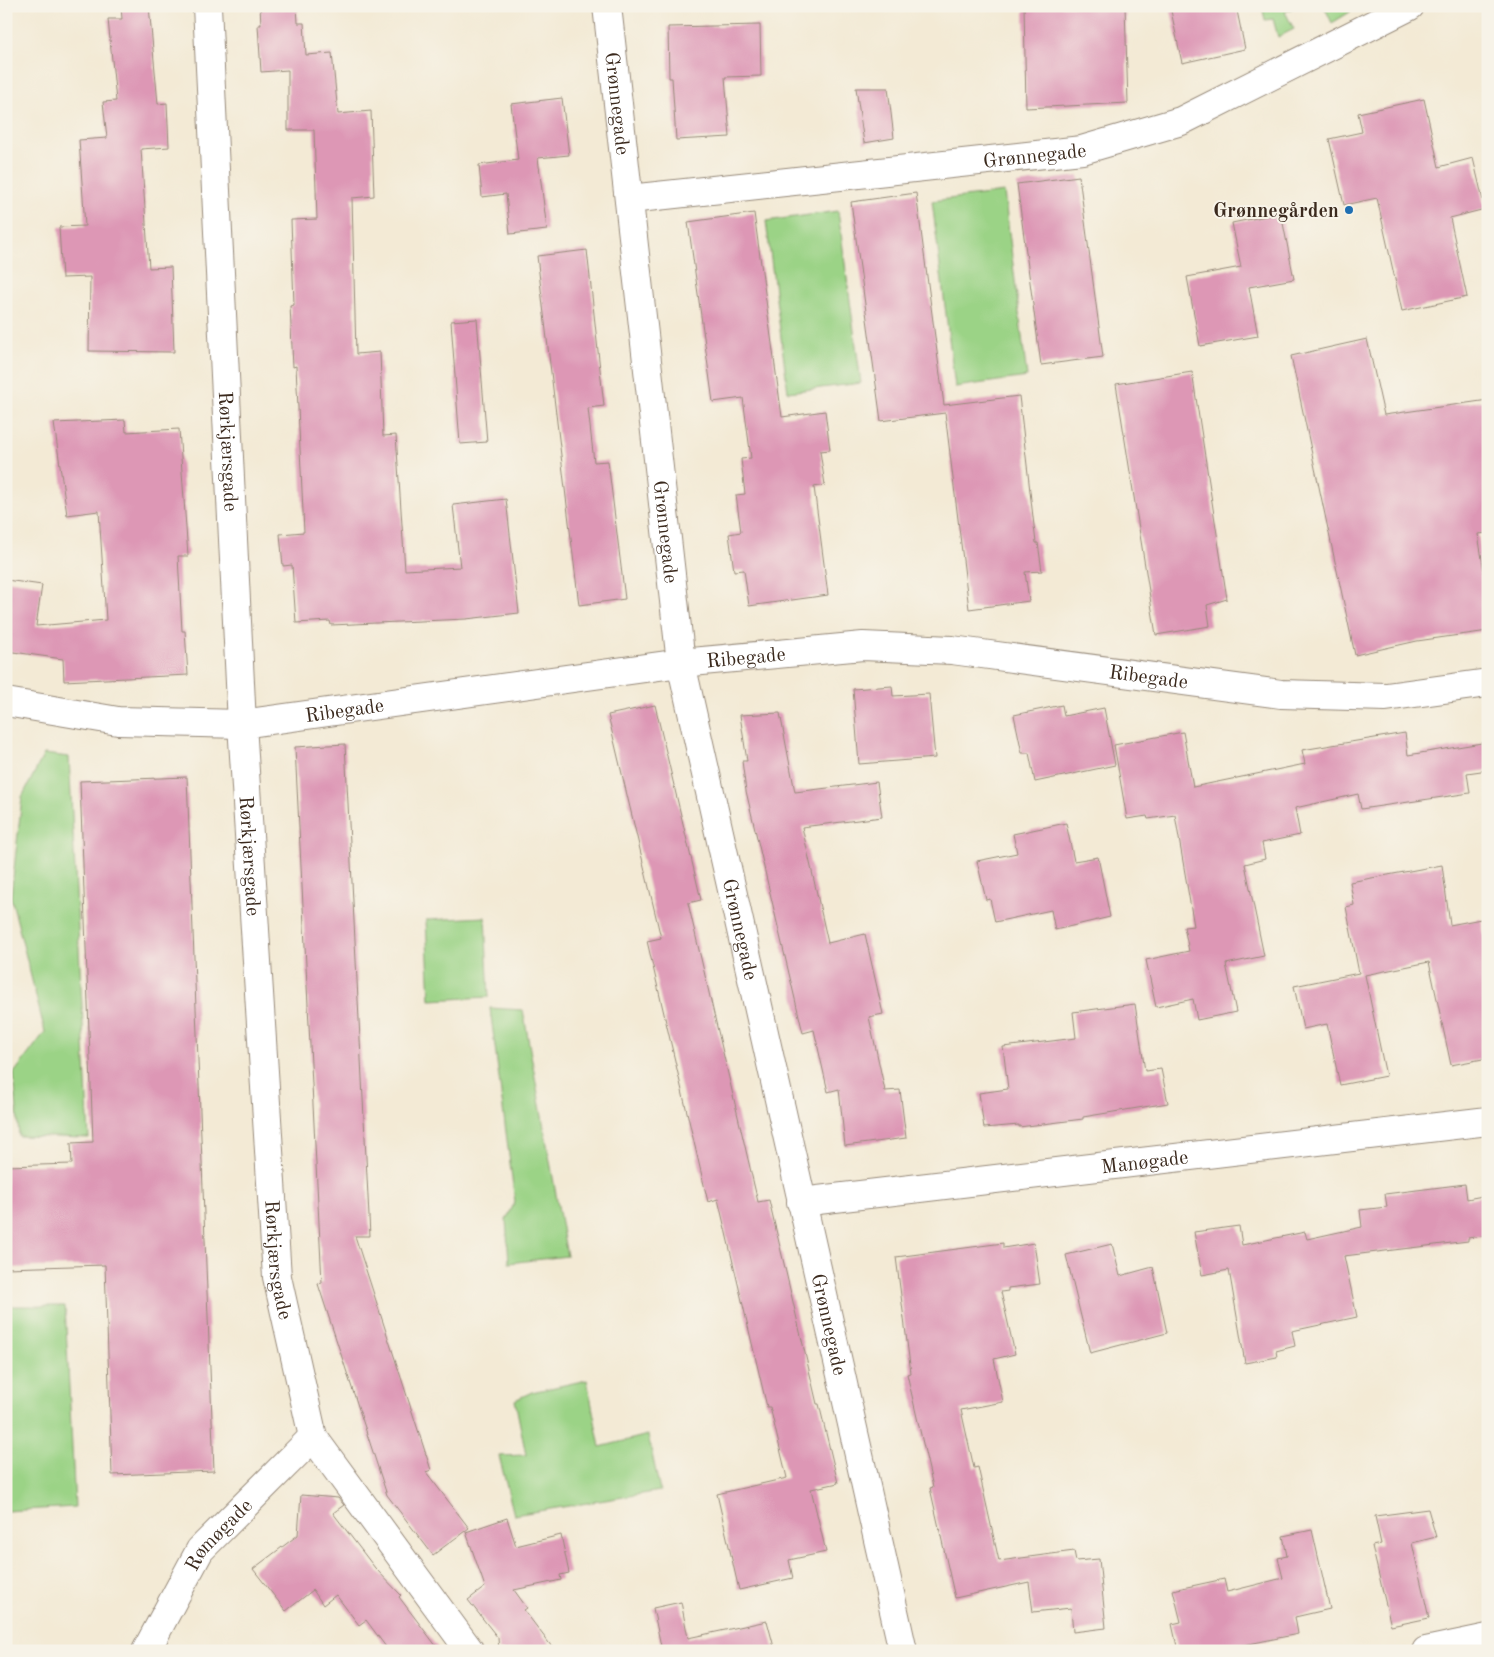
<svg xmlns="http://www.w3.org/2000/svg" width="1494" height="1657" viewBox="0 0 1494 1657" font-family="'Old Standard TT',serif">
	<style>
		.green { fill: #9bd386; stroke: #6b7e52 }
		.building { fill: #dd97b5 }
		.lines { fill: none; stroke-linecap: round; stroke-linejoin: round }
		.minor-casing { stroke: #978a7a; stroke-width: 30 }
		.minor { stroke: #fff; stroke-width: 28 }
		.poi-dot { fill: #1f6fb2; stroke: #f7f3e8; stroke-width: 2 }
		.labels { text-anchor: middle; stroke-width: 4; stroke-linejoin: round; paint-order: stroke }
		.street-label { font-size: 20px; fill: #3b2a1e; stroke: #f7f3e8 }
		.poi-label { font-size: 20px; font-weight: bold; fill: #3b2a1e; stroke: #f7f3e8; text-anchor: end }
	</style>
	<rect width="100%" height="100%" fill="#f7f3e8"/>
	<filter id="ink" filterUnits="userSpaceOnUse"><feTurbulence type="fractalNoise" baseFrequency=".02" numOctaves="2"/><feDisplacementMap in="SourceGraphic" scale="10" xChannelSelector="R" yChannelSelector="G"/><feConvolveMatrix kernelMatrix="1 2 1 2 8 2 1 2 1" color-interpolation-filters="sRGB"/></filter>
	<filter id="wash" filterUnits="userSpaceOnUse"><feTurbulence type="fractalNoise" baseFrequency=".0096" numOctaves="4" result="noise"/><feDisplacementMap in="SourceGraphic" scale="20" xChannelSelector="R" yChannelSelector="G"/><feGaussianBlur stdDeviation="1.12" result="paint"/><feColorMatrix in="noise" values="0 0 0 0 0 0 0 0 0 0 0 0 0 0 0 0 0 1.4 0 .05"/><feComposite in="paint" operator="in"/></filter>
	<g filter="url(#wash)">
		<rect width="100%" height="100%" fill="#f3ead5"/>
		<!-- green -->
		<path class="green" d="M 1262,6 L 1296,6 L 1285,12 L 1294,29 L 1278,37 L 1273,19 L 1265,20 Z
			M 1324,6 L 1352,6 L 1350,12 L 1332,23 Z
			M 1004,192 L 1027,377 L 955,387 L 932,201 Z
			M 838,211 L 861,383 L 788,392 L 766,221 Z
			M 44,754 L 69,757 L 89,1138 L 19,1136 L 14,1073 L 45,1032 L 11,897 L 22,797 Z
			M 485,917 L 489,997 L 430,1000 L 426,920 Z
			M 490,1008 L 523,1010 L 567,1256 L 509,1263 L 506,1220 L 515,1202 Z
			M 6,1306 L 65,1306 L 75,1507 L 6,1511 Z
			M 587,1380 L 600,1447 L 648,1435 L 660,1491 L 514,1515 L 499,1456 L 526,1455 L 515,1400 L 532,1392 Z"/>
		<g id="blocks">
			<!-- building -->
			<path class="building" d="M 121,6 L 149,6 L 158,104 L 167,103 L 169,147 L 141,149 L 149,268 L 171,267 L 174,352 L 89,351 L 90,277 L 62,278 L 59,227 L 85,226 L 79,140 L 107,138 L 103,102 L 116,101 L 108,19 L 122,19 Z
				M 260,6 L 297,6 L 298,23 L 304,23 L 306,55 L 332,53 L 338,114 L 371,111 L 374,196 L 352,198 L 356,354 L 380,352 L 383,436 L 396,435 L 405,570 L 460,567 L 453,505 L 506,499 L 519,613 L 466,619 L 331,625 L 330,621 L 296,623 L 292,565 L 283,566 L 280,534 L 304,532 L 296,366 L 293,367 L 290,306 L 294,305 L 291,220 L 317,219 L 314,130 L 288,130 L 288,70 L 261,72 L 258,25 L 261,25 Z
				M 1024,6 L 1125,6 L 1128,103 L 1026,108 Z
				M 1170,6 L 1236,6 L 1245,49 L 1182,63 Z
				M 760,25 L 761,76 L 725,77 L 730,137 L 676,140 L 672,78 L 669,78 L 668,27 Z
				M 856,88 L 888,88 L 894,138 L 864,143 Z
				M 562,98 L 569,155 L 538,158 L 547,230 L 510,234 L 506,194 L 482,197 L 479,165 L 518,160 L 511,104 Z
				M 1424,99 L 1439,167 L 1473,158 L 1485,209 L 1450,218 L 1467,297 L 1402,311 L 1377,198 L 1344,205 L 1329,139 L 1362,132 L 1358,113 Z
				M 1079,176 L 1103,357 L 1041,365 L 1017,184 Z
				M 916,193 L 944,405 L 1019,396 L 1036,543 L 1038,543 L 1042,571 L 1025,572 L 1029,601 L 969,609 L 945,413 L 881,421 L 851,202 Z
				M 754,213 L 782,417 L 825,411 L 830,450 L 820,451 L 825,485 L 814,487 L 828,595 L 749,606 L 744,570 L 734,571 L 729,534 L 741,532 L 736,495 L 745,494 L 741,459 L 751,458 L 743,398 L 713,402 L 688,222 Z
				M 1281,213 L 1294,279 L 1249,287 L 1258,336 L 1200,346 L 1187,277 L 1241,267 L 1232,223 Z
				M 587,250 L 604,406 L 588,408 L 594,462 L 608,461 L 625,599 L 579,605 L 537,256 Z
				M 477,319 L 487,442 L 460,444 L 451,321 Z
				M 1367,339 L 1384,415 L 1488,400 L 1488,533 L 1478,534 L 1488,597 L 1488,631 L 1417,641 L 1355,655 L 1291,356 Z
				M 1192,372 L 1227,599 L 1207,605 L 1210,626 L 1156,635 L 1116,384 Z
				M 125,420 L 126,432 L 179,429 L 188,556 L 178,556 L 182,631 L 185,631 L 188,675 L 64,681 L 63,659 L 6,651 L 6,580 L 42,585 L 36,626 L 106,620 L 99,511 L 67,515 L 54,423 Z
				M 892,686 L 893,696 L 929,694 L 935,758 L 859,764 L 853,689 Z
				M 655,705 L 701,900 L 688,903 L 758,1202 L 769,1200 L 817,1404 L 819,1404 L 838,1483 L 811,1489 L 826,1552 L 789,1560 L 793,1578 L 739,1590 L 717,1494 L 787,1478 L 770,1407 L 767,1407 L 718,1199 L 708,1202 L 647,941 L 661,938 L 608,715 Z
				M 1062,705 L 1064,716 L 1104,708 L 1115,765 L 1035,782 L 1029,753 L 1022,753 L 1014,715 Z
				M 780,713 L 795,792 L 877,782 L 882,817 L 802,827 L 828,943 L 865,934 L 883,1014 L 869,1017 L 885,1091 L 900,1090 L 906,1138 L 845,1146 L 839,1089 L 828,1092 L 814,1030 L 803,1033 L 746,791 L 742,761 L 747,761 L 740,715 Z
				M 1183,732 L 1193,787 L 1305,764 L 1302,750 L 1405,733 L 1408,755 L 1488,742 L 1488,770 L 1467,773 L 1470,793 L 1361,809 L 1358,794 L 1295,808 L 1300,835 L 1262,843 L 1265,859 L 1245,864 L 1264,956 L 1226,964 L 1236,1012 L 1197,1020 L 1193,999 L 1156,1007 L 1146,960 L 1189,951 L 1184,927 L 1194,926 L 1175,815 L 1148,819 L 1147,816 L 1127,819 L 1114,745 Z
				M 345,744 L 370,1236 L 355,1236 L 431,1470 L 426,1472 L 469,1528 L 433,1555 L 387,1495 L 318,1284 L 322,1283 L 295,747 Z
				M 187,777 L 214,1471 L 112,1475 L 105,1265 L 6,1268 L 6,1166 L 72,1164 L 71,1143 L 93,1142 L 80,781 Z
				M 1066,823 L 1074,861 L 1098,857 L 1110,917 L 1055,930 L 1051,910 L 995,922 L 990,899 L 986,900 L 977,861 L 1017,853 L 1013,834 Z
				M 1442,865 L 1450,925 L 1481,919 L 1488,956 L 1488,1058 L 1451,1065 L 1429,962 L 1365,975 L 1386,1076 L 1340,1085 L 1327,1024 L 1303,1029 L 1294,986 L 1359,973 L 1346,907 L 1354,905 L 1350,882 Z
				M 1135,1004 L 1145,1071 L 1161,1069 L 1168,1103 L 1083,1117 L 1083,1119 L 1019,1127 L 1019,1125 L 984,1128 L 979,1093 L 1008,1089 L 1003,1047 L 1076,1038 L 1073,1012 Z
				M 1465,1184 L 1467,1199 L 1488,1195 L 1488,1235 L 1468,1238 L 1468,1241 L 1344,1256 L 1357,1317 L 1292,1331 L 1295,1346 L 1276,1351 L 1277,1357 L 1245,1363 L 1229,1270 L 1202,1275 L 1194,1232 L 1239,1226 L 1242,1245 L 1305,1232 L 1307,1239 L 1362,1227 L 1360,1210 L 1387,1207 L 1385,1194 Z
				M 1003,1243 L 1003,1248 L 1034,1243 L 1040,1284 L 1008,1288 L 1008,1291 L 1001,1292 L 1015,1354 L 994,1359 L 1003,1402 L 961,1410 L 974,1468 L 978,1467 L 999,1561 L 1074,1551 L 1076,1561 L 1099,1559 L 1106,1628 L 1073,1632 L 1071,1608 L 1033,1612 L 1029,1582 L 955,1598 L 930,1488 L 933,1487 L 907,1374 L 911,1373 L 896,1257 Z
				M 1112,1244 L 1120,1276 L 1153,1267 L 1167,1333 L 1090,1353 L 1066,1255 Z
				M 301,1495 L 338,1498 L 344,1505 L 333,1513 L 375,1568 L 401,1595 L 399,1597 L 440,1651 L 389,1651 L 366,1620 L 359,1625 L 336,1595 L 323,1605 L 313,1590 L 286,1611 L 253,1569 L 298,1535 Z
				M 1428,1509 L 1436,1537 L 1412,1543 L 1429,1618 L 1391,1626 L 1372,1546 L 1381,1544 L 1375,1516 Z
				M 507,1518 L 516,1546 L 561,1535 L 569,1573 L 560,1575 L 561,1580 L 514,1590 L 527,1608 L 524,1610 L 555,1651 L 499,1651 L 498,1638 L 468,1600 L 485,1587 L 466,1532 Z
				M 1312,1530 L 1330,1609 L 1295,1617 L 1298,1634 L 1239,1646 L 1240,1651 L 1178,1651 L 1172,1624 L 1181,1622 L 1173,1590 L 1224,1579 L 1227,1592 L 1283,1578 L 1278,1558 L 1287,1556 L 1283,1536 Z
				M 681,1602 L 688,1638 L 767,1621 L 775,1651 L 662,1651 L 653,1608 Z"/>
		</g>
	</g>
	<g filter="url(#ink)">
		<use href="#blocks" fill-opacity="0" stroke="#978a7a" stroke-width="1"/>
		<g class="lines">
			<defs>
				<g id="minor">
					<path id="s1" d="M 207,6 L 242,724 L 277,1277 L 313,1437 L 470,1651"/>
					<path id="s2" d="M 607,6 L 681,663 L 903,1651"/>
					<path id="s3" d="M 629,199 L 1082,150 L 1181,121 L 1410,6"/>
					<path id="s4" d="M 6,702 L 118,721 L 242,724 L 681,663 L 863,646 L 952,650 L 1281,694 L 1386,697 L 1488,683"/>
					<path id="s5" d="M 801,1202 L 1488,1121"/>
					<path id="s6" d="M 146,1651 L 200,1550 L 313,1437"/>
					<path d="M 1426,1651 L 1488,1638"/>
				</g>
			</defs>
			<!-- minor casing -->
			<use href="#minor" class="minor-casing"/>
			<!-- minor -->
			<use href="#minor" class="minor"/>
		</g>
	</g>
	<!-- markers -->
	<circle class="poi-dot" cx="1349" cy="210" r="5"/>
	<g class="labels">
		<!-- street labels -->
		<g class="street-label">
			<text dy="7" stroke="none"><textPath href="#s2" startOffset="98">Grønnegade</textPath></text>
			<text dy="7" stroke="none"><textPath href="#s3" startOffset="408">Grønnegade</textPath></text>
			<text dy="7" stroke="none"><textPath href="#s1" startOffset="446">Rørkjærsgade</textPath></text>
			<text dy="7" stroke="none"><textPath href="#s2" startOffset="529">Grønnegade</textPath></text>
			<text dy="7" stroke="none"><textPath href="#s4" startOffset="746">Ribegade</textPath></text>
			<text dy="7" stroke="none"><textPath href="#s4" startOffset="1151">Ribegade</textPath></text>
			<text dy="7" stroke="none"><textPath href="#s4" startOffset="341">Ribegade</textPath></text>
			<text dy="7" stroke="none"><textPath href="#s1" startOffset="851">Rørkjærsgade</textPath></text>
			<text dy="7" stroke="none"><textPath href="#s2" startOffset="934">Grønnegade</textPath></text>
			<text dy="7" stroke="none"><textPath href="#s5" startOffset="346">Manøgade</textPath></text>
			<text dy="7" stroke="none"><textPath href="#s1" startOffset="1256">Rørkjærsgade</textPath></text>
			<text dy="7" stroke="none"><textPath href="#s2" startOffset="1339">Grønnegade</textPath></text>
			<text dy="7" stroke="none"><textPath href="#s6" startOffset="138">Rømøgade</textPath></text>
		</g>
		<!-- poi labels -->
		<g class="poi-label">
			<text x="1339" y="217">Grønnegården</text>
		</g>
	</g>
	<!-- margin -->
	<rect width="1494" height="1657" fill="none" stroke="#f7f3e8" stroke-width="25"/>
</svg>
